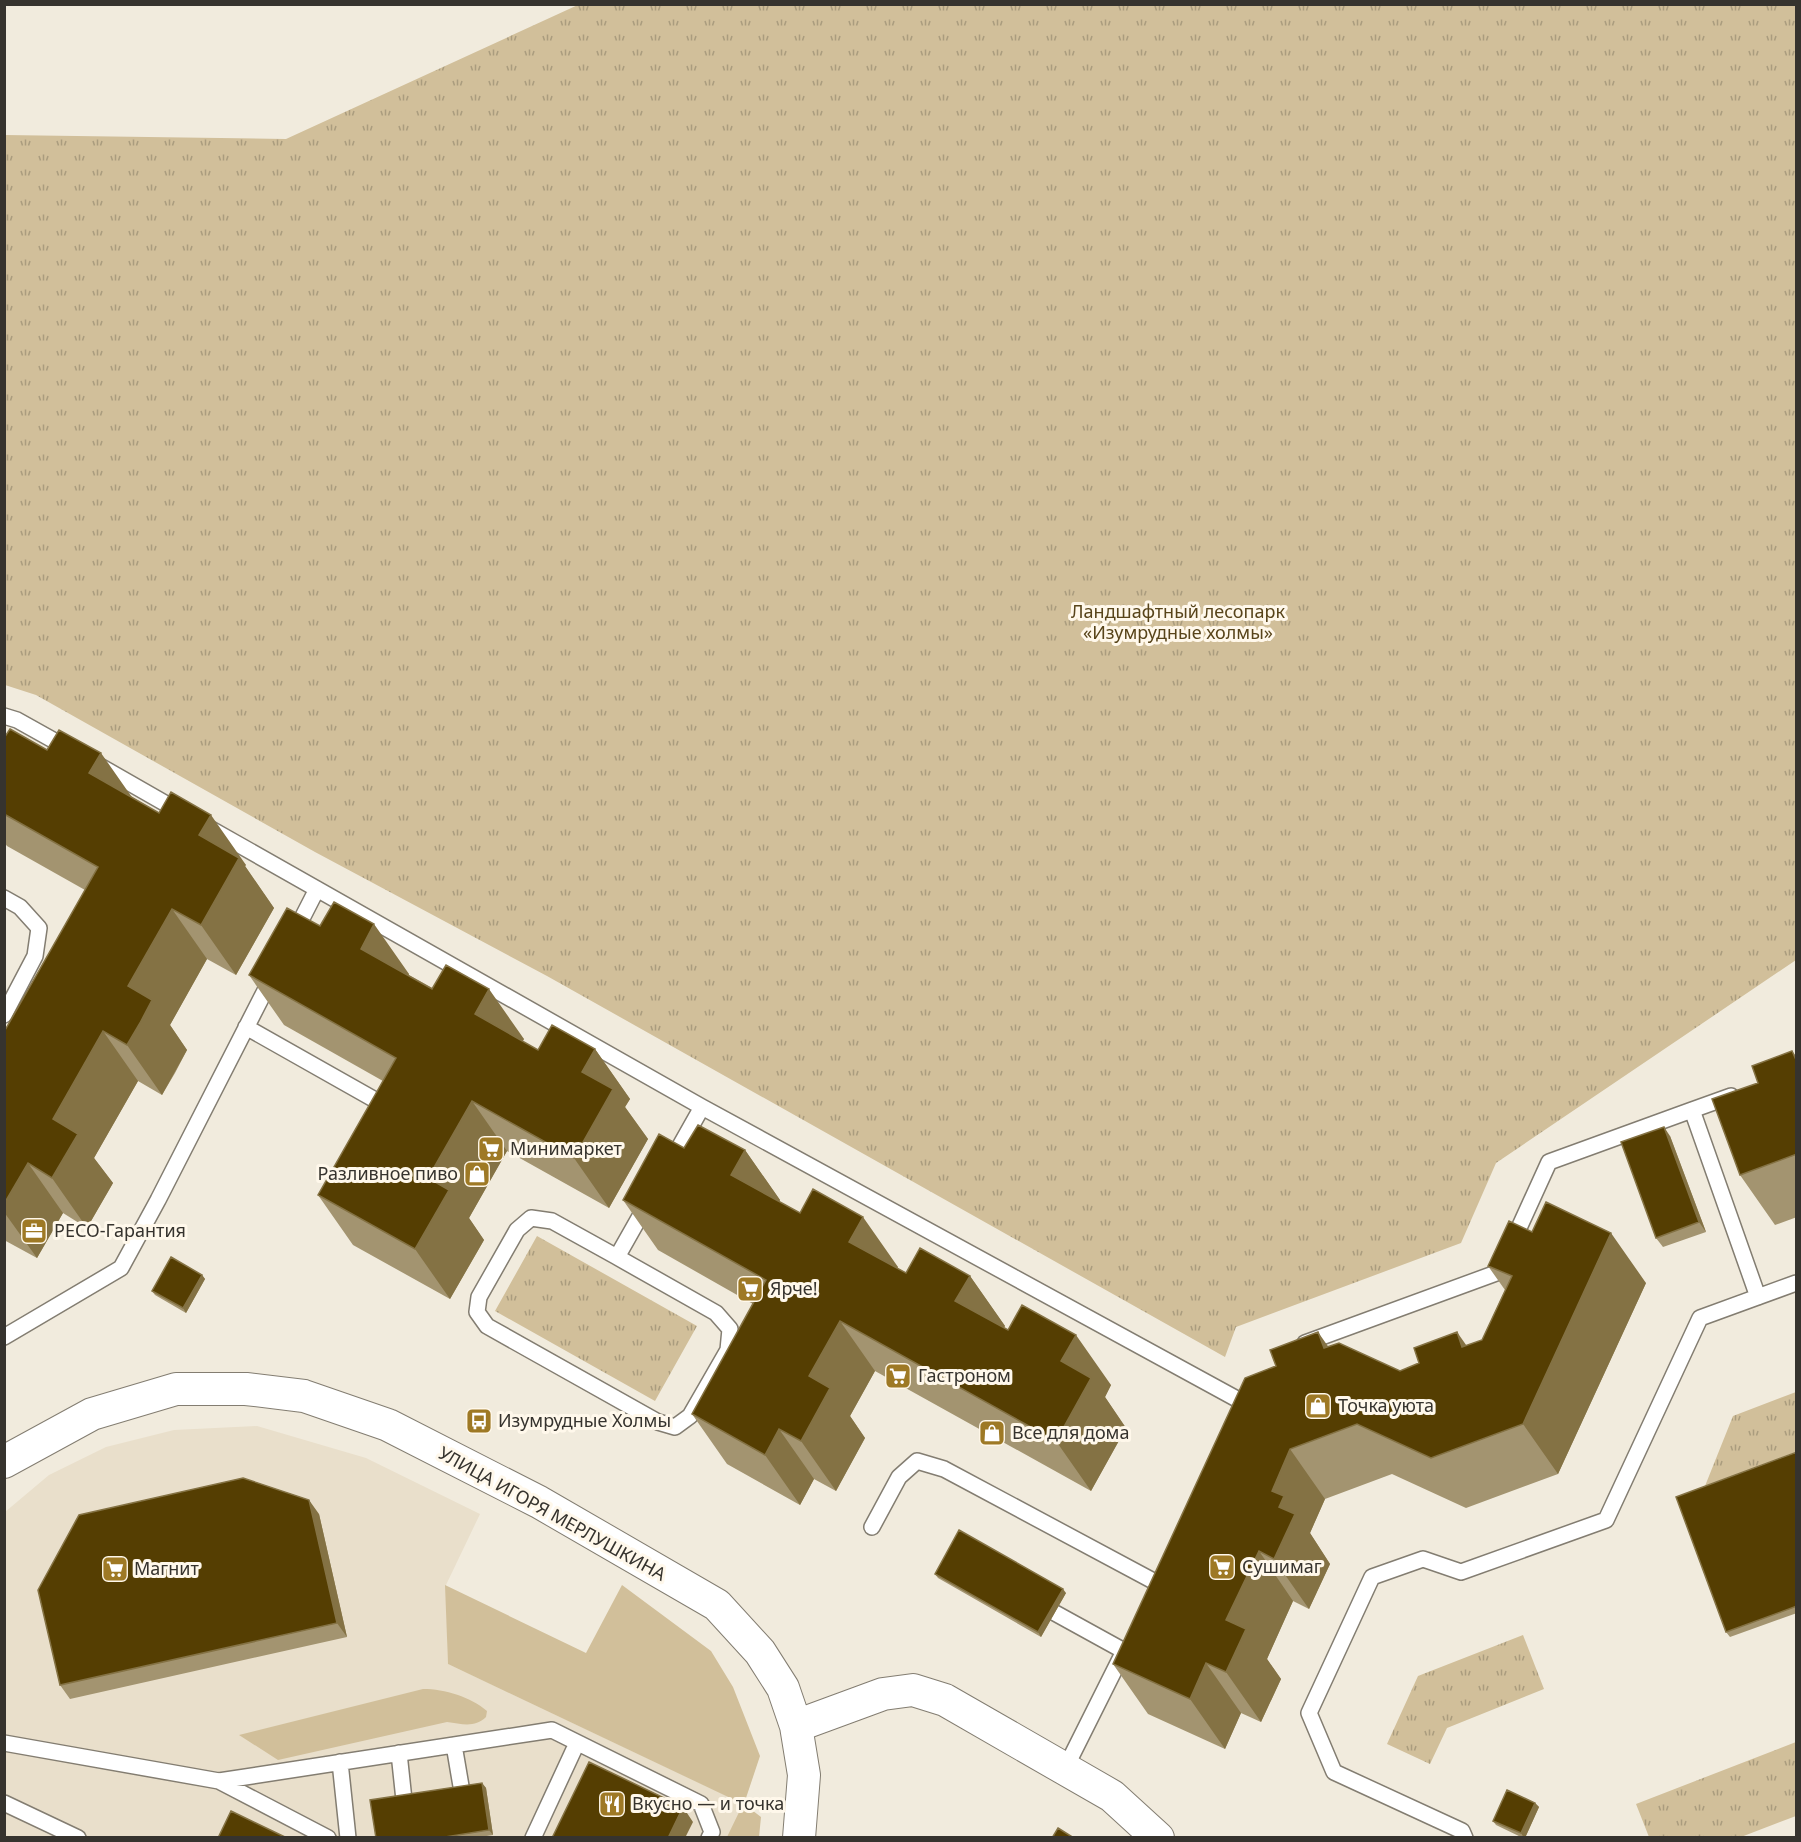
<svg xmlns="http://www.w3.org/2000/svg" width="1801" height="1842" viewBox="0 0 1801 1842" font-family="'Noto Sans',sans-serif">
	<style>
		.built { fill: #e9dfcb }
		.grass { fill: #d1bf9a }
		.park { fill: url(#park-tufts) }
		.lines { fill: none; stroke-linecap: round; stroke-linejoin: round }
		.lane-casing { stroke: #837d71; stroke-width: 18 }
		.street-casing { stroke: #837d71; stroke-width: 34 }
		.lane { stroke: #fff; stroke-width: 15 }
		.street { stroke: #fff; stroke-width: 32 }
		.wall { fill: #a39470 }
		.shaded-wall { fill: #847244 }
		.building { fill: #553e02; stroke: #847244; stroke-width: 1.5 }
		.labels { text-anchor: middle; stroke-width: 6; stroke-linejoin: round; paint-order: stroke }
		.park-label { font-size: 18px; fill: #58441a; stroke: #fff8eb }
		.poi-label { font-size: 18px; fill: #36332e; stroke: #fff8eb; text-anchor: start }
		.street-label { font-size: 18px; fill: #36332e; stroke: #fff8eb }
	</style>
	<defs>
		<pattern id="park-tufts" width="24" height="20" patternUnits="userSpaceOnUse" patternTransform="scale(1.5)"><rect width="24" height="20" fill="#d1bf9a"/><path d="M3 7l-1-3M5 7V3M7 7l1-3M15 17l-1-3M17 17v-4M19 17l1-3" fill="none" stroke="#aa9c7e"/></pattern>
	</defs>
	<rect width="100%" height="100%" fill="#f1ebdd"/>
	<!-- built -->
	<path class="built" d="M 257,1426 L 366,1458 L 480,1514 L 446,1585 L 448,1664 L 744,1804 L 727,1838 L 5,1838 L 5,1512 L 49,1475 L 106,1447 L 174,1430 Z"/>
	<!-- grass -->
	<path class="grass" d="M 445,1585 L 586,1653 L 622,1585 L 711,1651 L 733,1687 L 760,1756 L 744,1804 L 761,1817 L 759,1837 L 727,1837 L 743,1804 L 448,1664 Z
		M 423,1689 C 445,1689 471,1697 487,1711 L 486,1717 C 475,1728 462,1724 447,1722 L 278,1760 L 239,1735 Z"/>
	<!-- park -->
	<path class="park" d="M 580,4 L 1796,5 L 1796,960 L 1496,1163 L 1461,1243 L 1236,1327 L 1225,1357 L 547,976 L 315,852 L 36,695 L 5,685 L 5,135 L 286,139 Z
		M 537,1236 L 697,1326 L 655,1401 L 495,1311 Z
		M 1796,1392 L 1796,1452 L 1705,1486 L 1733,1416 Z
		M 1523,1635 L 1544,1689 L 1447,1728 L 1430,1764 L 1387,1744 L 1418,1676 Z
		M 1796,1742 L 1796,1816 L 1741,1837 L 1649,1837 L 1636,1804 Z"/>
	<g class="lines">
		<defs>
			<path id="lane" d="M 4,716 L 17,720 L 69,749
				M 98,765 L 182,813
				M 211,829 L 702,1107 L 1246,1404
				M 4,898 L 20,907 L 39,928 L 35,956 L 4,1015
				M 294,934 L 317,889
				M 246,1027 L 384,1105 L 380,1111
				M 1731,1096 L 1692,1110 L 1758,1297
				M 671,1162 L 702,1107
				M 617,1257 L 716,1313 L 730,1329 L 728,1350 L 690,1416 L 675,1427 L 658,1422 L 487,1326 L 477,1312 L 479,1297 L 517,1230 L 531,1218 L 552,1221 L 617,1257 L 647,1204
				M 4,1337 L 121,1268 L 158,1200 L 272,977
				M 1305,1343 L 1499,1272 L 1549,1162 L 1692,1110
				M 872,1527 L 899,1477 L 917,1461 L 944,1469 L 1157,1583
				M 1055,1613 L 1124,1651
				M 4,1743 L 219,1781 L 328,1838
				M 454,1745 L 462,1792
				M 399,1753 L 404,1800
				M 340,1762 L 348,1838
				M 1065,1769 L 1124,1651
				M 219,1781 L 552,1730 L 701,1804 L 712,1832 L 709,1838
				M 4,1803 L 78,1838
				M 533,1838 L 577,1743
				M 1465,1838 L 1462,1831 L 1334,1772 L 1309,1713 L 1372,1577 L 1423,1559 L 1461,1572 L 1606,1520 L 1700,1318 L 1796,1283"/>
			<path id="street" d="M 4,1462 L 92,1414 L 176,1389 L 246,1389 L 304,1396 L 388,1425 L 539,1502 L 717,1605 L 760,1652 L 783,1688 L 796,1726 L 804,1775 L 799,1838
				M 796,1726 L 883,1694 L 913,1690 L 945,1700 L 1112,1796 L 1158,1838"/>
		</defs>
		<!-- lane casing -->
		<use href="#lane" class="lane-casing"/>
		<!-- street casing -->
		<use href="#street" class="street-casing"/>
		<!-- lane -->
		<use href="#lane" class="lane"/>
		<!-- street -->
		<use href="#street" class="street"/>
	</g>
	<!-- wall -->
	<path class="wall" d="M 4,738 L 132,797 L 246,865 L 245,866 L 274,908 L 236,975 L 207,959 L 170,1025 L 187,1050 L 175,1073 L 162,1095 L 138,1081 L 94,1158 L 113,1183 L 87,1228 L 63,1213 L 37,1258 L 4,1240 L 4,1032 L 85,890 L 7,846 L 4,842 Z
		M 320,926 L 409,974 L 409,975 L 524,1039 L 522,1041 L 538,1050 L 595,1049 L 630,1099 L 625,1107 L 648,1139 L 609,1208 L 507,1151 L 469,1218 L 484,1240 L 450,1299 L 353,1245 L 318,1195 L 383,1081 L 284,1025 L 249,975 Z
		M 1792,1051 L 1797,1057 L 1797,1217 L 1775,1225 L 1740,1175 L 1758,1083 Z
		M 1670,1136 L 1706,1232 L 1663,1247 L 1656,1238 Z
		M 684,1148 L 745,1150 L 780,1200 L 779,1202 L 898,1267 L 897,1268 L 906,1273 L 970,1276 L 1005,1326 L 1003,1328 L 1111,1385 L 1105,1397 L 1126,1428 L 1091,1491 L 875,1371 L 850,1416 L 865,1438 L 836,1491 L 814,1479 L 800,1505 L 727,1464 L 692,1414 L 753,1304 L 658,1250 L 623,1200 Z
		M 1488,1266 L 1646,1283 L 1558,1474 L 1466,1508 L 1392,1474 L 1325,1499 L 1310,1533 L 1330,1564 L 1309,1609 L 1293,1601 L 1267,1659 L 1281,1679 L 1261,1722 L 1241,1713 L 1225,1749 L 1148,1714 L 1113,1664 L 1329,1347 L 1400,1371 L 1482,1340 L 1505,1290 Z
		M 202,1275 L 205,1279 L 186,1313 L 155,1295 L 152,1291 Z
		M 1797,1452 L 1797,1613 L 1730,1637 L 1726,1632 Z
		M 319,1514 L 347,1637 L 70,1699 L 60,1685 Z
		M 935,1574 L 1066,1593 L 1041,1637 L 938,1578 Z
		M 482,1783 L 486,1788 L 493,1835 L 474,1838 L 376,1838 Z
		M 1535,1803 L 1539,1807 L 1525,1838 L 1523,1838 L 1496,1825 L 1493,1821 Z"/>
	<!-- shaded-wall -->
	<path class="shaded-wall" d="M 101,753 L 136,803 L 89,773 Z
		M 211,815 L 246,865 L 245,866 L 274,908 L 236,975 L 201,925 L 199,835 Z
		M 172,909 L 207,959 L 170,1025 L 187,1050 L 162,1095 L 127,1045 L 128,986 Z
		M 374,924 L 409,974 L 396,998 L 361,949 Z
		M 489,989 L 524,1039 L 510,1064 L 475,1014 Z
		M 103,1031 L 138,1081 L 94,1158 L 113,1183 L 87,1228 L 52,1178 L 53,1119 Z
		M 595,1049 L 630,1099 L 625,1107 L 648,1139 L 609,1208 L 574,1158 L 582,1072 Z
		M 472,1101 L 507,1151 L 469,1218 L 484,1240 L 450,1299 L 415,1249 L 428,1178 Z
		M 1664,1127 L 1670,1136 L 1706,1232 L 1699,1222 Z
		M 745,1150 L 780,1200 L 766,1225 L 731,1175 Z
		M 28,1163 L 63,1213 L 37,1258 L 4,1212 L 4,1204 Z
		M 863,1217 L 898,1267 L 884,1292 L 849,1242 Z
		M 1611,1233 L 1646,1283 L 1558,1474 L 1523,1424 Z
		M 202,1275 L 205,1279 L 186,1313 L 183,1308 Z
		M 970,1276 L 1005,1326 L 990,1351 L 955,1301 Z
		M 840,1321 L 875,1371 L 850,1416 L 865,1438 L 836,1491 L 801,1441 L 809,1376 Z
		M 1318,1332 L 1353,1382 L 1324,1348 Z
		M 1457,1332 L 1492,1382 L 1462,1347 Z
		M 1076,1335 L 1111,1385 L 1105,1397 L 1126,1428 L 1091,1491 L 1056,1441 L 1061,1361 Z
		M 779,1429 L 814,1479 L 800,1505 L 765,1455 Z
		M 1290,1449 L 1325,1499 L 1310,1533 L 1330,1564 L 1309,1609 L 1274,1559 L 1279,1507 L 1272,1491 Z
		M 309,1500 L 319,1514 L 347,1637 L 337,1623 Z
		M 1259,1551 L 1293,1601 L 1267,1659 L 1281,1679 L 1261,1722 L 1226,1672 L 1226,1620 Z
		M 1063,1589 L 1066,1593 L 1041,1637 L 1038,1632 Z
		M 1206,1663 L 1241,1713 L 1225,1749 L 1190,1699 Z
		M 482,1783 L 486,1788 L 493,1835 L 489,1830 Z
		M 1535,1803 L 1539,1807 L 1525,1838 L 1524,1838 L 1521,1833 Z
		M 683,1807 L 693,1822 L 685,1838 L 668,1838 Z"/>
	<!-- building -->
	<path class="building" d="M 10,729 L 47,750 L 59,730 L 101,753 L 89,773 L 159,813 L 171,792 L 211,815 L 199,835 L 239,858 L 201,925 L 172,909 L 128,986 L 152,1000 L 140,1023 L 127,1045 L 103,1031 L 53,1119 L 78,1134 L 52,1178 L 28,1163 L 4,1204 L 4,1032 L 98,867 L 4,814 L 4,738 Z
		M 334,902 L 374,924 L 361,949 L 432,989 L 446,965 L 489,989 L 475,1014 L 538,1050 L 552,1025 L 595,1049 L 582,1072 L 613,1089 L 574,1158 L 472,1101 L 428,1178 L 449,1190 L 415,1249 L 318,1195 L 396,1058 L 249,975 L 287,908 L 320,926 Z
		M 1792,1051 L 1797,1062 L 1797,1154 L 1740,1175 L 1712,1099 L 1758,1083 L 1752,1066 Z
		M 698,1125 L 745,1150 L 731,1175 L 800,1213 L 813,1189 L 863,1217 L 849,1242 L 906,1273 L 920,1248 L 970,1276 L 955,1301 L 1008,1330 L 1022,1305 L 1076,1335 L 1061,1361 L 1091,1378 L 1056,1441 L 840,1321 L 809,1376 L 830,1388 L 801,1441 L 779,1429 L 765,1455 L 692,1414 L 766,1280 L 623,1200 L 659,1134 L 684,1148 Z
		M 1664,1127 L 1699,1222 L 1656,1238 L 1621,1142 Z
		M 1546,1202 L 1611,1233 L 1523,1424 L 1431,1458 L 1357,1424 L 1290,1449 L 1272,1491 L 1284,1496 L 1279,1507 L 1295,1514 L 1274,1559 L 1259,1551 L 1226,1620 L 1246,1629 L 1226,1672 L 1206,1663 L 1190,1699 L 1113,1664 L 1245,1378 L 1276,1366 L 1270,1350 L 1318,1332 L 1324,1348 L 1339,1343 L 1400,1371 L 1419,1363 L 1414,1348 L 1457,1332 L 1462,1347 L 1482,1340 L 1512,1276 L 1488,1266 L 1509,1221 L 1532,1232 Z
		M 171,1257 L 202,1275 L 183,1308 L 152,1291 Z
		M 1797,1452 L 1797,1606 L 1726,1632 L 1676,1497 Z
		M 243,1478 L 309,1500 L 337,1623 L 60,1685 L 38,1590 L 79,1515 Z
		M 959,1530 L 1063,1589 L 1038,1632 L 935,1574 Z
		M 589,1762 L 683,1807 L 668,1838 L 552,1838 Z
		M 482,1783 L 489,1830 L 439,1838 L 376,1838 L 370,1800 Z
		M 1507,1790 L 1535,1803 L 1521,1833 L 1493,1821 Z
		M 231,1811 L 287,1838 L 218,1838 Z
		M 1058,1828 L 1074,1838 L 1052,1838 Z"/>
	<!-- icons -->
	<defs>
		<symbol id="supermarket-square" viewBox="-11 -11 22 22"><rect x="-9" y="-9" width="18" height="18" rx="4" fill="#9e7925" stroke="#fff8eb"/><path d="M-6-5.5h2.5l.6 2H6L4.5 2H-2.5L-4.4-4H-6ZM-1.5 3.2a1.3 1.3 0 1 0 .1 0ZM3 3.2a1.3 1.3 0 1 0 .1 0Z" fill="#fff"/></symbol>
		<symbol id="shop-square" viewBox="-11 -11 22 22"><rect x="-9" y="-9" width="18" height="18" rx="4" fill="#9e7925" stroke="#fff8eb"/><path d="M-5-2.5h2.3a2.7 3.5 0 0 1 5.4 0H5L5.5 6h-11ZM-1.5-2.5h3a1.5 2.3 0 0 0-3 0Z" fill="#fff"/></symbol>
		<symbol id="office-square" viewBox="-11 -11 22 22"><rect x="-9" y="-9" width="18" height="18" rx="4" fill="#9e7925" stroke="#fff8eb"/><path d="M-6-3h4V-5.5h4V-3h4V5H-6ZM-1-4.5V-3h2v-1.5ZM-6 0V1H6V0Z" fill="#fff"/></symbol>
		<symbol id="bus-square" viewBox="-11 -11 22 22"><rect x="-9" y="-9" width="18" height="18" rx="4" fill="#9e7925" stroke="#fff8eb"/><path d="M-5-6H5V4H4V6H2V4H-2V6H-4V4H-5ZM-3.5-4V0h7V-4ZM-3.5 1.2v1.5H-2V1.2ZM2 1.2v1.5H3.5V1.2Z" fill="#fff"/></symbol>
		<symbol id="restaurant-square" viewBox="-11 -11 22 22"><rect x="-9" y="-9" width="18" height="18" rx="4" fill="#9e7925" stroke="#fff8eb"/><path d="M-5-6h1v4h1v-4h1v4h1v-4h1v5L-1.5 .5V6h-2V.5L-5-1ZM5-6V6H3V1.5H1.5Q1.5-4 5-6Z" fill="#fff"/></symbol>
	</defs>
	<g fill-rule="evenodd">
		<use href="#supermarket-square" x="476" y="1134" width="30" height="30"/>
		<use href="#shop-square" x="462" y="1159" width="30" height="30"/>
		<use href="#office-square" x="19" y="1216" width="30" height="30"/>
		<use href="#supermarket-square" x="735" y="1274" width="30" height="30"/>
		<use href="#supermarket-square" x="883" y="1361" width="30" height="30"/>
		<use href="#shop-square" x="1303" y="1391" width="30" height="30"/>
		<use href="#bus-square" x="464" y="1406" width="30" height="30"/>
		<use href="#shop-square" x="977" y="1418" width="30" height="30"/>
		<use href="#supermarket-square" x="1207" y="1552" width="30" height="30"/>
		<use href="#supermarket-square" x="100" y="1554" width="30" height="30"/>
		<use href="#restaurant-square" x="597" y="1789" width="30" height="30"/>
	</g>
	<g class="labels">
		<!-- park labels -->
		<g class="park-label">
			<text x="1178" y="618">Ландшафтный лесопарк<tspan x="1178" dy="21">«Изумрудные холмы»</tspan></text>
		</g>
		<!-- poi labels -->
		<g class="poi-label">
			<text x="510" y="1155">Минимаркет</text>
			<text x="458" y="1180" text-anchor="end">Разливное пиво</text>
			<text x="54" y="1237">РЕСО-Гарантия</text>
			<text x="770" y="1295">Ярче!</text>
			<text x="918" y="1382">Гастроном</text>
			<text x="1338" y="1412">Точка уюта</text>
			<text x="498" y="1427">Изумрудные Холмы</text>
			<text x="1012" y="1439">Все для дома</text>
			<text x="1242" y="1573">Сушимаг</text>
			<text x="134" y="1575">Магнит</text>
			<text x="632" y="1810">Вкусно — и точка</text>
		</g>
		<!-- street labels -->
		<g class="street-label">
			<text transform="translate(552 1514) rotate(29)" y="6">УЛИЦА ИГОРЯ МЕРЛУШКИНА</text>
		</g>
	</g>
	<!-- border -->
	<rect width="1801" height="1842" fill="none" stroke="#36332e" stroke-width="12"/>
</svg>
